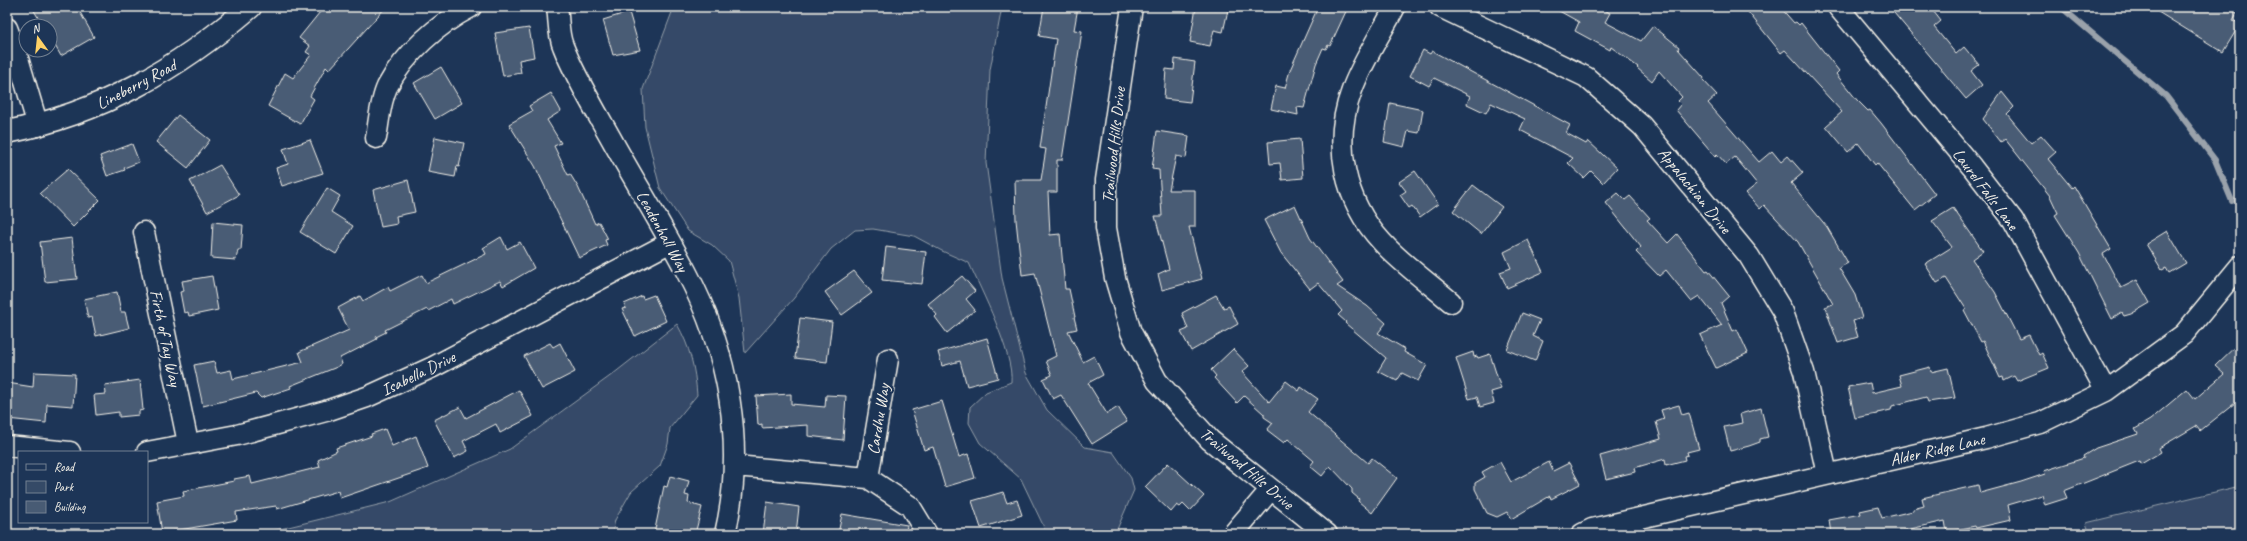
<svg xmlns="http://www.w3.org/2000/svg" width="2247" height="541" viewBox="0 0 2247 541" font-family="Caveat,sans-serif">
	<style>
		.green { fill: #354a67; stroke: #949ea8 }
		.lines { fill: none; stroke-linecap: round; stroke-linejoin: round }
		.stream { stroke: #9aa2ab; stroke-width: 6 }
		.building { fill: #485b74; stroke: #f4f1e8 }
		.minor-casing { stroke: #f4f1e8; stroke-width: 23 }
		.tertiary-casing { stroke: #f4f1e8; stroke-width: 25 }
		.minor { stroke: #1d3557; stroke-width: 20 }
		.tertiary { stroke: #1d3557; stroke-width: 22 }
		.labels { text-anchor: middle; stroke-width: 4; stroke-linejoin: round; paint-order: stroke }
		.street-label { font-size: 17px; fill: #f4f1e8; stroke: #1d3557 }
	</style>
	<rect width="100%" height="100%" fill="#1d3557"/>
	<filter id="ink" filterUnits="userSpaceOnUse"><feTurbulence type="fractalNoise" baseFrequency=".025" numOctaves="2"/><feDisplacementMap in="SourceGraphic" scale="8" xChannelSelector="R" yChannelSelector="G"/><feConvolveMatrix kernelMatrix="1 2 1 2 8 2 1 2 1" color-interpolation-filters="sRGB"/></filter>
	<g filter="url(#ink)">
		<!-- green -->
		<path class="green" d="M 674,7 L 1002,7 L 990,70 L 986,163 L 1002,278 L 1026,373 L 1047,410 L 1085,447 L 1113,452 L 1131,478 L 1134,490 L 1115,534 L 1045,534 L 1043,525 L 1021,479 L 980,443 L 969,423 L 970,407 L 986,392 L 1011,382 C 1014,354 981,290 969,263 L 942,251 L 914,236 L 873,229 L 855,230 L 831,249 L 794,298 L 745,353 L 739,298 L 729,261 L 712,245 L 688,231 L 660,188 L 645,127 L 643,89 Z
			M 677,324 C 690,347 695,368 697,395 L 670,428 L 668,444 L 660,466 L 631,492 L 615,520 L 612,534 L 260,534 L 390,502 L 510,449 L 613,374 Z
			M 2240,486 L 2240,534 L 2090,534 L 2086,523 Z"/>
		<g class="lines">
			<!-- stream -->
			<path class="stream" d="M 2061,7 L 2166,96 L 2215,160 L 2232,201"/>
		</g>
		<!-- building -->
		<path class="building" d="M 32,7 L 77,7 L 94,37 L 61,56 L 50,37 L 50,26 L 43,26 Z
			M 324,7 L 386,7 L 329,70 L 326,67 L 310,96 L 314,99 L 300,124 L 268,106 L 285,73 L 293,78 L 311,55 L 306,52 L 310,46 L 299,38 Z
			M 1044,7 L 1078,7 L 1074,30 L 1082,31 L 1062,160 L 1057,160 L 1057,192 L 1048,192 L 1050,235 L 1060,234 L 1065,289 L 1069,289 L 1075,317 L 1074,317 L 1077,329 L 1068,331 L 1083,362 L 1094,356 L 1103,375 L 1088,383 L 1107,414 L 1118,407 L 1127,422 L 1092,444 L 1061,395 L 1053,399 L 1043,379 L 1052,375 L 1046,361 L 1056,356 L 1035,273 L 1022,275 L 1016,220 L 1015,180 L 1041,180 L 1046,149 L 1040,148 L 1056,39 L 1039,36 Z
			M 1196,7 L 1228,10 L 1223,32 L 1214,30 L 1210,46 L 1190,42 Z
			M 1318,7 L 1348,7 L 1330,46 L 1328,45 L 1326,49 L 1323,48 L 1316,64 L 1304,108 L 1297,107 L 1298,115 L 1271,109 L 1276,86 L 1285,88 L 1290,70 Z
			M 1552,7 L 1599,7 L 1610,13 L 1605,22 L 1641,41 L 1653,26 L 1679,47 L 1678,49 L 1704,78 L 1703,80 L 1717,95 L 1708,103 L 1759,162 L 1772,151 L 1781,162 L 1788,156 L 1803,173 L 1791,183 L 1827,227 L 1848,263 L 1839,268 L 1855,295 L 1862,318 L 1853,321 L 1858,337 L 1838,343 L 1825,307 L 1833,304 L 1798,242 L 1764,205 L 1760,209 L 1746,193 L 1757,184 L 1735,157 L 1726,164 L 1717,154 L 1715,156 L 1676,110 L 1681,104 L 1678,101 L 1682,97 L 1659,71 L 1652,81 L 1637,68 L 1638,67 L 1611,47 L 1610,50 L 1575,31 L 1579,22 Z
			M 1744,7 L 1780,7 L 1794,23 L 1796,22 L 1799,25 L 1801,23 L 1839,71 L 1836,74 L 1857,100 L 1868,111 L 1870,110 L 1881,123 L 1935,194 L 1915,210 L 1877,163 L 1875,165 L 1858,143 L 1848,152 L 1826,126 L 1842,112 L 1785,50 L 1781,53 Z
			M 1889,7 L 1930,7 L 1941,21 L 1934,27 L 1956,54 L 1964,47 L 1979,65 L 1971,71 L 1982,85 L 1966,99 Z
			M 2150,7 L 2229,7 L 2237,13 L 2233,20 L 2240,24 L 2223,52 Z
			M 629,12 L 640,50 L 613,55 L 603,20 Z
			M 529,28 L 534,57 L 519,60 L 521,73 L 503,76 L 495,33 Z
			M 1423,50 L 1430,54 L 1432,51 L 1570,125 L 1566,133 L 1586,144 L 1588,141 L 1617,168 L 1603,183 L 1591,171 L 1584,178 L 1568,163 L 1573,158 L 1520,130 L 1525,119 L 1491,103 L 1486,113 L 1467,104 L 1470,96 L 1434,78 L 1429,86 L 1410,76 Z
			M 1175,59 L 1195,62 L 1190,102 L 1164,99 L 1166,69 L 1174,70 Z
			M 441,67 L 462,103 L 435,119 L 414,83 Z
			M 2002,92 L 2014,107 L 2007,114 L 2031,143 L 2041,135 L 2056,152 L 2048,159 L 2072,188 L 2074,186 L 2111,249 L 2103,254 L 2121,288 L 2137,280 L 2150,303 L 2131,314 L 2124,316 L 2122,313 L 2112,319 L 2079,253 L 2055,215 L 2058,213 L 2050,196 L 2005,139 L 2001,142 L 1983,119 Z
			M 551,93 L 561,111 L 547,120 L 561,143 L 554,146 L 568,175 L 570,174 L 578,187 L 595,224 L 599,222 L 608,239 L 605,240 L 607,245 L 579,258 L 535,166 L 509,124 L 532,111 L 529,106 Z
			M 1390,103 L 1423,110 L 1419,133 L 1408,131 L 1404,147 L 1384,142 Z
			M 178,115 L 210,140 L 188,168 L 156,142 Z
			M 1157,131 L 1189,136 L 1186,158 L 1176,156 L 1169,190 L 1195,190 L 1195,227 L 1189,227 L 1202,279 L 1162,290 L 1158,274 L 1169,269 L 1155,216 L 1162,216 L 1159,170 L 1152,169 Z
			M 435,137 L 464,143 L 459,167 L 457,166 L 455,177 L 428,172 Z
			M 1300,139 L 1303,178 L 1282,180 L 1280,163 L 1270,164 L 1268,142 Z
			M 310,140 L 323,173 L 282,186 L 276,168 L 288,164 L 283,149 Z
			M 132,144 L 139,162 L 124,168 L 125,170 L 107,176 L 100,156 Z
			M 220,165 L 239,195 L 207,212 L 190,181 Z
			M 68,169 L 100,200 L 73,227 L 40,193 Z
			M 1415,171 L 1438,204 L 1420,217 L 1412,206 L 1409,208 L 1400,195 L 1406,191 L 1399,182 Z
			M 408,180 L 415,212 L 396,216 L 397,224 L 381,227 L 373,190 Z
			M 1473,185 L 1502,207 L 1481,234 L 1453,211 Z
			M 327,188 L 340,196 L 331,212 L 353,226 L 336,254 L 300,232 Z
			M 1618,193 L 1625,200 L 1630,196 L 1650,218 L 1647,220 L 1668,243 L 1677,234 L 1706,271 L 1708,270 L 1729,296 L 1721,303 L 1733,331 L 1737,329 L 1748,353 L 1716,368 L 1700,335 L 1722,325 L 1699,296 L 1691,301 L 1666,270 L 1659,276 L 1636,252 L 1641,247 L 1606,203 Z
			M 1295,205 L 1310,238 L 1343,282 L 1337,286 L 1367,306 L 1386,323 L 1378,333 L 1405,349 L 1404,352 L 1427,365 L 1418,381 L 1402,373 L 1397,381 L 1378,371 L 1386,358 L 1345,323 L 1346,322 L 1338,315 L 1342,311 L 1318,283 L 1310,289 L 1281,253 L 1264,220 Z
			M 1953,208 L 1983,251 L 1972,259 L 1995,292 L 2019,339 L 2029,335 L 2039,355 L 2042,353 L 2049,368 L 2017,381 L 2014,376 L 2004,381 L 2003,377 L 2000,378 L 1983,341 L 1981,342 L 1964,310 L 1966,309 L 1946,278 L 1937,283 L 1925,264 L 1952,247 L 1932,221 Z
			M 213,222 L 243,225 L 241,250 L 238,250 L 236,260 L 211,258 Z
			M 2167,231 L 2186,263 L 2169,273 L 2166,268 L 2162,270 L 2146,244 Z
			M 501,237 L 507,249 L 520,242 L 534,268 L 503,286 L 500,281 L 453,304 L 451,299 L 428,311 L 427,309 L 385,330 L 386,332 L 376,337 L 377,339 L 340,358 L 342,364 L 337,367 L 290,386 L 291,388 L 261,398 L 256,393 L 203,406 L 194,365 L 214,361 L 217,373 L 231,370 L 233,379 L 303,362 L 299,352 L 349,330 L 338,308 L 360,296 L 363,301 L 388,287 L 390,291 L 422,275 L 426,283 L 486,254 L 483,248 Z
			M 72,238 L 77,279 L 45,282 L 40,242 Z
			M 1528,240 L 1543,272 L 1507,288 L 1500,272 L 1511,268 L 1504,252 Z
			M 886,247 L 926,252 L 922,284 L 882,280 Z
			M 854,271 L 872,293 L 842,315 L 825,292 Z
			M 212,276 L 218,310 L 189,316 L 188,312 L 184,313 L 180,292 L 184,291 L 182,281 Z
			M 962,276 L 975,291 L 966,299 L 975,310 L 947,333 L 935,317 L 937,315 L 928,304 Z
			M 117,292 L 121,312 L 125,312 L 129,328 L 96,336 L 92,317 L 88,318 L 84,299 Z
			M 654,295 L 666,321 L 635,336 L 622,309 L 626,308 L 624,304 L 642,296 L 643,299 Z
			M 1216,295 L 1224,308 L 1229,306 L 1238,324 L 1191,351 L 1181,332 L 1188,329 L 1182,313 Z
			M 1522,313 L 1540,320 L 1533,336 L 1543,341 L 1535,361 L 1507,350 Z
			M 800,318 L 832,322 L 827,362 L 795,358 Z
			M 987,338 L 998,378 L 967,386 L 960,361 L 942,366 L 938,352 Z
			M 2240,342 L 2240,399 L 2200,431 L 2196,426 L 2159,448 L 2161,452 L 2141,464 L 2139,461 L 2064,491 L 2067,498 L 2045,505 L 2042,495 L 2008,505 L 2011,520 L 1976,528 L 1975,526 L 1947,532 L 1945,521 L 1902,531 L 1902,534 L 1831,534 L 1829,520 L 1861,514 L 1860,511 L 1878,507 L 1882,518 L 1913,511 L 1913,509 L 1924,506 L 1922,498 L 1978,485 L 1980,493 L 2021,482 L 2045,474 L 2044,471 L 2084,458 L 2083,456 L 2096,448 L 2138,434 L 2135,429 L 2150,420 L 2187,389 L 2195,399 L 2224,374 L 2215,366 Z
			M 550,343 L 553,347 L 560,343 L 575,372 L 542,389 L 524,356 Z
			M 1233,349 L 1249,366 L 1242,372 L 1269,402 L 1286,381 L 1299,391 L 1301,387 L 1318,399 L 1308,412 L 1368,463 L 1372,458 L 1397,478 L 1372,513 L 1358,501 L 1359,499 L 1352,493 L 1352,489 L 1330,466 L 1322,476 L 1310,466 L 1314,461 L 1288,439 L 1284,443 L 1267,430 L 1273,423 L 1264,417 L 1264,414 L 1244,396 L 1237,403 L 1214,378 L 1216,376 L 1211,370 Z
			M 1473,352 L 1474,357 L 1477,356 L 1478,358 L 1490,354 L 1501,389 L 1491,392 L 1494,403 L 1480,407 L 1477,397 L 1469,399 L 1456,358 Z
			M 1930,367 L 1931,372 L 1948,368 L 1955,398 L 1928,402 L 1926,397 L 1892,406 L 1891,410 L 1877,413 L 1877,414 L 1855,418 L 1848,387 L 1870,383 L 1872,393 L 1902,386 L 1899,375 Z
			M 34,372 L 75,374 L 73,406 L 47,404 L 46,423 L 7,419 L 7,383 L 33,387 Z
			M 140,380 L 143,410 L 139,411 L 139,415 L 119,417 L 119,412 L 96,415 L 94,395 L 106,394 L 105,385 Z
			M 519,390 L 533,416 L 500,433 L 496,424 L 463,441 L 468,451 L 454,458 L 434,420 L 460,407 L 466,418 Z
			M 791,394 L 791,404 L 825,407 L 826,395 L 846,396 L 843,440 L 808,436 L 808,425 L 762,428 L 762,424 L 758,425 L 756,396 Z
			M 942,401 L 959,457 L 968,454 L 975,478 L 945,487 L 933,447 L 924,450 L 912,410 Z
			M 1679,405 L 1682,415 L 1689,413 L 1699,449 L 1687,452 L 1688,455 L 1684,456 L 1685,460 L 1666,465 L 1665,459 L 1634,468 L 1635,472 L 1606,479 L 1600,456 L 1661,439 L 1656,422 L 1664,419 L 1661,410 Z
			M 1761,408 L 1768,437 L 1760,439 L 1760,442 L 1749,446 L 1730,451 L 1724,427 L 1742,423 L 1740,414 Z
			M 385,429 L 392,446 L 416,436 L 428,468 L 340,498 L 338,491 L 277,509 L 276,506 L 236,512 L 237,520 L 162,533 L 157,501 L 184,496 L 183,491 L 234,481 L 234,479 L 250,476 L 252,484 L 320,467 L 318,460 L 337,451 L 336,448 L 372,436 L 371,434 Z
			M 1500,462 L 1511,482 L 1549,462 L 1553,471 L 1569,463 L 1580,484 L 1551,499 L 1550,496 L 1511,519 L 1507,512 L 1497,517 L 1487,513 L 1475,489 L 1475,483 L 1485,477 L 1482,472 Z
			M 1168,463 L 1204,496 L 1190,511 L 1183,504 L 1180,507 L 1177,505 L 1171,512 L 1145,487 Z
			M 670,476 L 689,481 L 685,495 L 689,496 L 688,503 L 702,507 L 695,534 L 654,534 L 664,486 L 667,487 Z
			M 1003,492 L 1007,503 L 1017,500 L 1022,515 L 981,528 L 972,501 Z
			M 767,502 L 799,507 L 796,534 L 763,534 Z
			M 842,514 L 907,525 L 906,534 L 838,534 Z"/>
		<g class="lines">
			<defs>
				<path id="minor" d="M 557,7 C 559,19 558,35 563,46 C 575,77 597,113 613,142 C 637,185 663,227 686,271 C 729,352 746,445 725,534
					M 1132,7 L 1106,180 L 1106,228 L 1115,278 L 1131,332 L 1157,381 L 1210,440 L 1327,534
					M 1395,7 C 1382,32 1361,64 1352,90 C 1332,143 1344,201 1382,242 C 1402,264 1428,282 1451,302
					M 1440,7 L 1586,77 L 1642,126 L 1749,256 L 1783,312 L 1804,372 L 1827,474
					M 1838,7 L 1972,167 L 2013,220 L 2106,391
					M 7,28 L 17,55 L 38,126
					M 376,138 C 379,121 380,102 387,87 C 405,53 438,24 471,7
					M 144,232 L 188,443
					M 7,446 L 70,452
					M 147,452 L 237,435 L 326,411 L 367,397 L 433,367 L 669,243
					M 735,466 L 868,478 L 910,506 L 927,534
					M 868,478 L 888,359
					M 1233,534 L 1271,489
					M 1582,534 L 1592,529 L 1986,438 L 2040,423 L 2106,391 L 2184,334 L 2240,266"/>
				<path id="tertiary" d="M 7,132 C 102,113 177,69 250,7"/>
			</defs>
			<!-- minor casing -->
			<use href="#minor" class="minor-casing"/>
			<!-- tertiary casing -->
			<use href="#tertiary" class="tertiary-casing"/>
			<!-- minor -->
			<use href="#minor" class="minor"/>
			<!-- tertiary -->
			<use href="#tertiary" class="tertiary"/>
		</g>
	</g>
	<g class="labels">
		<!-- street labels -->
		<g class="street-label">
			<text transform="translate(136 84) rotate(-28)" y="6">Lineberry Road</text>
			<text transform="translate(1113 145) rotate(-84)" y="6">Trailwood Hills Drive</text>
			<text transform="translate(1986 189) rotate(53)" y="6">Laurel Falls Lane</text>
			<text transform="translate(1695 190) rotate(51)" y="6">Appalachian Drive</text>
			<text transform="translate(663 231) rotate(61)" y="6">Leadenhall Way</text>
			<text transform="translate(166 338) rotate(78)" y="6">Firth of Tay Way</text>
			<text transform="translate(418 373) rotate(-26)" y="6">Isabella Drive</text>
			<text transform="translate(878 419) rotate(-81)" y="6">Cardhu Way</text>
			<text transform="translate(1937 449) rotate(-13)" y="6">Alder Ridge Lane</text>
			<text transform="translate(1247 468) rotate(40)" y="6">Trailwood Hills Drive</text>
		</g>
	</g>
	<!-- margin -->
	<rect width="2247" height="541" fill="none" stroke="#1d3557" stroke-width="24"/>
	<rect x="12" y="12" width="2223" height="517" fill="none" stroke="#f4f1e8" stroke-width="1.5" filter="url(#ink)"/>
	<!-- legend -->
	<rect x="18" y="451" width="130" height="72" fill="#1d3557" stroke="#738091"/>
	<rect x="26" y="464" width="20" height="6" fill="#1d3557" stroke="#738091"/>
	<text x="54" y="471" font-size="12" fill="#f4f1e8">Road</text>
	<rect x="26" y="481" width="20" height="12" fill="#354a67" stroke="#738091"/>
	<text x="54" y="491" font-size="12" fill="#f4f1e8">Park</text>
	<rect x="26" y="501" width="20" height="12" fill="#485b74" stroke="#738091"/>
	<text x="54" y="511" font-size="12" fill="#f4f1e8">Building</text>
	<!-- north arrow -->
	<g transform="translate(38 38) rotate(345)"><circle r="19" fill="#1d3557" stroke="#738091"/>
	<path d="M0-3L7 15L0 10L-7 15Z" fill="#ffd166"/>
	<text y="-6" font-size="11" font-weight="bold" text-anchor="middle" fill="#f4f1e8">N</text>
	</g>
</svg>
